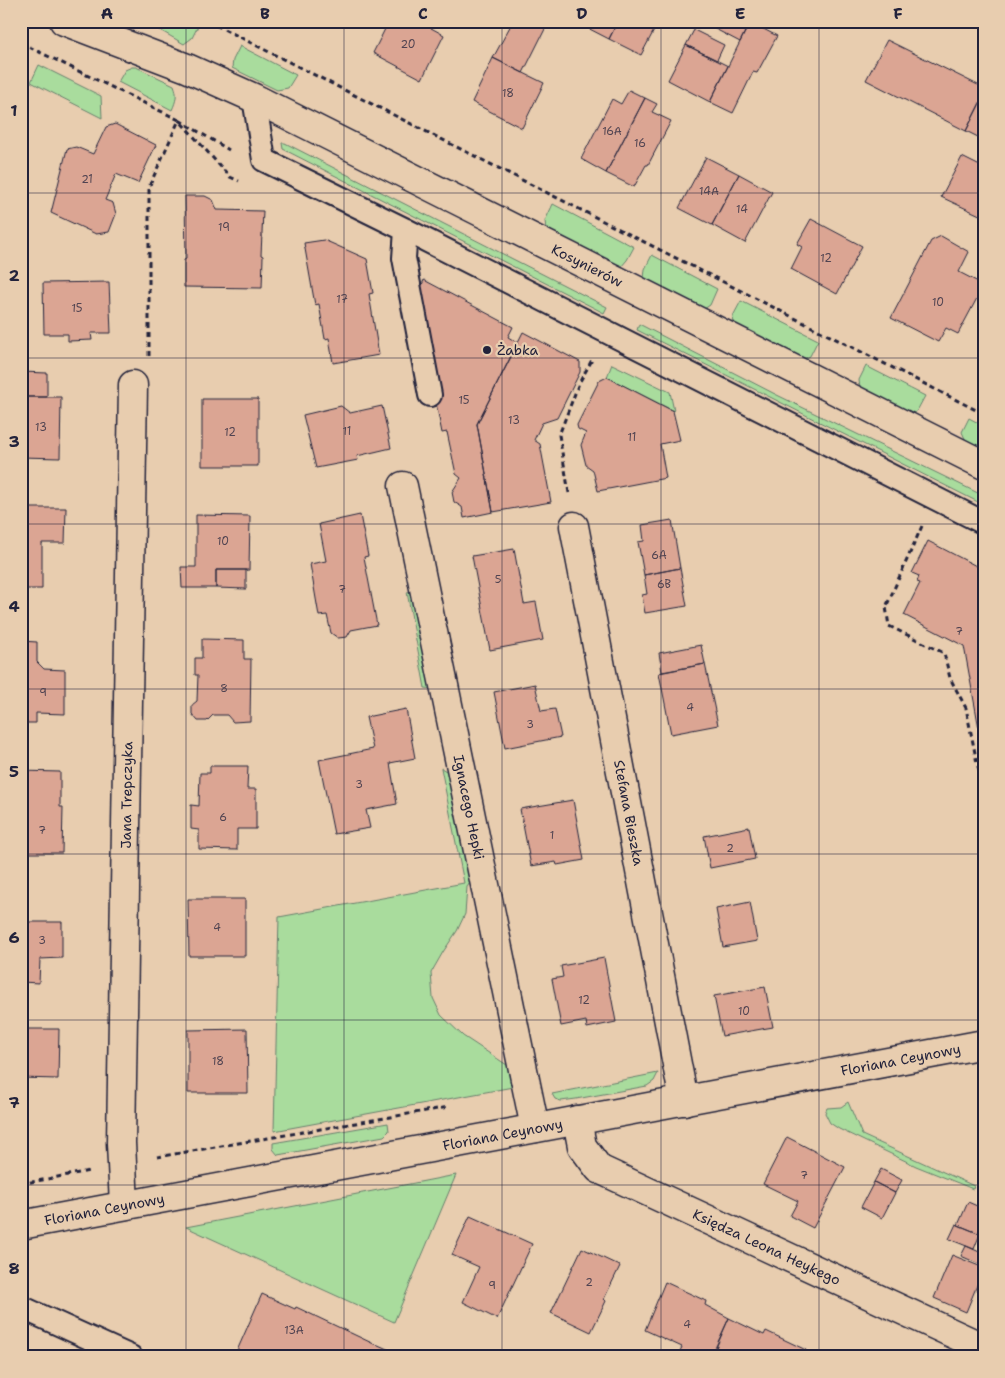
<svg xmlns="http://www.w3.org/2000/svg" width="1005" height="1378" viewBox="0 0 1005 1378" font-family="'Shantell Sans',sans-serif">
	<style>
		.green { fill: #a9dc9d; stroke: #667f6c }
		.building { fill: #dba593; stroke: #22223b }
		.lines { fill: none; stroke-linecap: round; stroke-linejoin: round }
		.lane-casing { stroke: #22223b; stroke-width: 26 }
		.street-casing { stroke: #22223b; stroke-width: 31 }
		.secondary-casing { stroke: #22223b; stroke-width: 31 }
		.path { stroke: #22223b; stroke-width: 3; stroke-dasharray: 5 4; stroke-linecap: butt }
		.lane { stroke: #e8cdaf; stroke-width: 22 }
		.street { stroke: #e8cdaf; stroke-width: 28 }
		.secondary { stroke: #e8cdaf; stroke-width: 28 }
		.grid { fill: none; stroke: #22223b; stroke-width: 1; stroke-opacity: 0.55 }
		.poi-dot { fill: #22223b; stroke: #e8cdaf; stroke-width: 2 }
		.labels { text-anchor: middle; stroke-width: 4.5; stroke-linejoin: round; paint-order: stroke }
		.number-label { font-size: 11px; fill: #504351 }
		.street-label { font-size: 14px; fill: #22223b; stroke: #e8cdaf }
		.poi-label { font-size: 14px; fill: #22223b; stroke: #e8cdaf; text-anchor: start }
		.neatline { fill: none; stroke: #22223b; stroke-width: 2 }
		.grid-label { font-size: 16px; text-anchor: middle; font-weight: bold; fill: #22223b }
	</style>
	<rect width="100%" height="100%" fill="#e8cdaf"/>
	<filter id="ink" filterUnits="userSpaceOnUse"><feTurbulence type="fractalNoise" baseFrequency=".02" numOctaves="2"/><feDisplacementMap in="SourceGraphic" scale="10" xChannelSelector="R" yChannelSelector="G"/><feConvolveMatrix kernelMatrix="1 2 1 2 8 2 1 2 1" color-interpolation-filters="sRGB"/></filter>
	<g filter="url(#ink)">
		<!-- green -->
		<path class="green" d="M 144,21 L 188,21 L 198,26 L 192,38 L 184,44 Z
			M 240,46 L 296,75 L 288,88 L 277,90 L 232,68 L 233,60 Z
			M 39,65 L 101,96 L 102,118 L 31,82 Z
			M 132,67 L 136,67 L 174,85 C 178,95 176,101 172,110 L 118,82 L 125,70 Z
			M 282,143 L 285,143 L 607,307 L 604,313 L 283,149 Z
			M 553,204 L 634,247 L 627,260 L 621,267 L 546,229 L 545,221 Z
			M 652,255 L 717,289 L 710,305 L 704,309 L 644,279 L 645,269 Z
			M 741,301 L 818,340 L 810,356 L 802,360 L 732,324 L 733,316 Z
			M 639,324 L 775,394 L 984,496 L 984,505 L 637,330 Z
			M 612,364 L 670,392 L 674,411 L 607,377 Z
			M 866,366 L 925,396 L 918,409 L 913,415 L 860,389 L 859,380 Z
			M 969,418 L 984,426 L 984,450 L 966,441 L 962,432 Z
			M 415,591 L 432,689 L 425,688 L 407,592 Z
			M 441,768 L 448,772 L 474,877 L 467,887 L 465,914 L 457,931 L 443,952 L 431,973 L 433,998 L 441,1015 L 463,1036 L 510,1067 L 513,1087 L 274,1131 L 279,917 L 464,883 Z
			M 658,1073 L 654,1081 L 647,1086 L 576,1099 L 561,1101 L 555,1099 L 552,1094 Z
			M 848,1102 L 862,1135 L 974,1186 L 973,1189 L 916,1166 L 839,1129 L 830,1123 L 825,1113 L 827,1108 L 841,1107 Z
			M 388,1123 L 389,1131 L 384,1136 L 278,1155 L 273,1149 L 273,1143 Z
			M 456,1175 L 394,1322 L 186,1227 Z"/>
		<!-- building -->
		<path class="building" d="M 389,21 L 418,21 L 444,35 L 422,79 L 373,53 Z
			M 513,21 L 549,21 L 523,73 L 493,58 Z
			M 579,21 L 618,21 L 609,39 L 578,23 Z
			M 618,21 L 659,21 L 641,55 L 609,39 Z
			M 700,21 L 749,21 L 750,22 L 740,42 Z
			M 750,22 L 777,36 L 757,73 L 753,72 L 733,113 L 710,102 Z
			M 694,30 L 724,45 L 717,60 L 686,45 Z
			M 887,40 L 984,88 L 984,95 L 966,131 L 866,80 Z
			M 686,45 L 728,66 L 710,102 L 668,80 Z
			M 493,58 L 544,83 L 522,128 L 472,102 Z
			M 629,90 L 645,98 L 606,173 L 581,159 L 612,99 L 621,104 Z
			M 984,95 L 984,140 L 966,131 Z
			M 645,98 L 657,104 L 652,112 L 671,121 L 648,165 L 646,165 L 634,187 L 606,173 Z
			M 115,124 L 156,145 L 138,183 L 116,174 L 105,200 L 113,203 L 116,214 L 109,232 L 96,234 L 51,213 L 67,149 L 76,147 L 93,154 L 106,127 Z
			M 706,157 L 739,174 L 712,225 L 679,208 Z
			M 962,157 L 984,168 L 984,217 L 941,197 Z
			M 739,174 L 772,192 L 745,243 L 712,225 Z
			M 185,196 L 205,196 L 213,200 L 217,210 L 263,211 L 261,255 L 263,256 L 262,288 L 184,287 L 184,260 L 186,259 Z
			M 811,219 L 862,246 L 837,294 L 791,269 L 802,247 L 797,244 Z
			M 941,236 L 969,252 L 959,272 L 984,285 L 958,334 L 946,328 L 938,342 L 891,318 L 931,241 Z
			M 324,240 L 367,259 L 373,293 L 369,294 L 379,355 L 333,363 L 329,338 L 325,339 L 319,304 L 315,305 L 304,243 Z
			M 424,280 L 513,327 L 508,337 L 518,343 L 477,424 L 493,512 L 464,518 L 462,507 L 454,502 L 452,492 L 461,478 L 456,474 L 447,432 L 442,433 L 436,403 L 441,397 L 420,290 Z
			M 109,282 L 111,333 L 91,333 L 92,340 L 68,341 L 68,334 L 44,334 L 43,283 Z
			M 523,332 L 580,362 L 580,372 L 557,418 L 542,423 L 534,440 L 540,444 L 551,502 L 493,512 L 477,424 Z
			M 21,372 L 47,373 L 47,397 L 21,397 Z
			M 607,377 L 673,411 L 680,440 L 660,444 L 666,478 L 598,491 L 593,470 L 586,465 L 581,445 L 586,433 L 578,429 L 577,425 L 599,381 Z
			M 21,397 L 61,397 L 60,458 L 21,457 Z
			M 202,399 L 258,399 L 258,466 L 202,466 Z
			M 341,406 L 350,413 L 382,406 L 391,448 L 357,456 L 358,460 L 316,468 L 303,415 Z
			M 21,508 L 66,508 L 65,543 L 42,543 L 42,589 L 23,589 L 23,595 L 21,595 Z
			M 196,515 L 250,516 L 249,570 L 216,570 L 216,588 L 182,588 L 181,567 L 196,567 Z
			M 360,515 L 368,556 L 364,557 L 377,625 L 351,630 L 347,637 L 338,638 L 331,633 L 327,615 L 319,616 L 310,564 L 326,561 L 319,524 Z
			M 672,520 L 680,568 L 644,575 L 638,542 L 644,541 L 642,525 Z
			M 928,541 L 984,570 L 984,733 L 980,734 L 964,646 L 904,615 L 920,583 L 917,582 L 919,576 L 912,573 Z
			M 514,549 L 524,604 L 536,602 L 543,640 L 490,650 L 472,556 Z
			M 680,568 L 687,606 L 645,613 L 642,595 L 647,594 L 644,575 Z
			M 216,570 L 246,570 L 246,589 L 216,588 Z
			M 202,639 L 244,640 L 244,659 L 251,659 L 250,721 L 233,722 L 227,715 L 213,715 L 207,721 L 198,721 L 192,714 L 192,705 L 197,701 L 198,675 L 195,675 L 195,658 L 202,658 Z
			M 21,641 L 37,642 L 37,662 L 44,669 L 65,670 L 65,714 L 36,713 L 36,723 L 21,723 Z
			M 701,645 L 705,664 L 662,672 L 659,653 Z
			M 705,664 L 718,725 L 671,734 L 659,673 Z
			M 535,684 L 541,711 L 555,709 L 561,737 L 505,748 L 494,692 Z
			M 406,709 L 415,758 L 390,763 L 397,804 L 366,810 L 370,828 L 334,834 L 319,760 L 373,749 L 366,717 Z
			M 210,766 L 248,766 L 247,789 L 256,789 L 256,829 L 237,829 L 237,850 L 199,849 L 199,830 L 191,829 L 191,805 L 199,806 L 200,773 L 210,773 Z
			M 21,771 L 60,772 L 60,807 L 63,807 L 62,853 L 21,853 Z
			M 573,800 L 584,860 L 557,865 L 556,862 L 531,866 L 520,809 Z
			M 749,827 L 755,859 L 710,868 L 704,836 Z
			M 188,899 L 245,899 L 245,956 L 189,956 Z
			M 750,902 L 757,941 L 723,947 L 716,909 Z
			M 21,922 L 62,922 L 62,958 L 40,959 L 39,983 L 21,982 Z
			M 604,958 L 616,1022 L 587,1028 L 586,1021 L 561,1026 L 552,979 L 563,977 L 561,966 Z
			M 765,987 L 773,1027 L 722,1036 L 714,996 Z
			M 21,1029 L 59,1029 L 58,1079 L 21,1078 Z
			M 247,1029 L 248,1093 L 188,1093 L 188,1030 Z
			M 787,1137 L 845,1167 L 813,1228 L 790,1216 L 798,1201 L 763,1184 Z
			M 881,1169 L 902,1180 L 895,1193 L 874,1182 Z
			M 874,1182 L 895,1193 L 882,1218 L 861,1207 Z
			M 968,1202 L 984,1209 L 984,1225 L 982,1224 L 978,1233 L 958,1225 Z
			M 470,1216 L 532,1244 L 497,1319 L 463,1302 L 479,1267 L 452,1255 Z
			M 956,1224 L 980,1234 L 974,1249 L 949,1239 Z
			M 966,1246 L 984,1254 L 984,1266 L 961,1256 Z
			M 582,1248 L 620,1266 L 604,1299 L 606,1301 L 591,1332 L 551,1313 Z
			M 952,1255 L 984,1268 L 966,1312 L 934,1298 Z
			M 665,1282 L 706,1301 L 705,1305 L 729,1318 L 711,1357 L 677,1357 L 682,1347 L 645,1330 Z
			M 262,1294 L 295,1309 L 296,1307 L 376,1345 L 376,1344 L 394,1352 L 393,1353 L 401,1357 L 244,1357 L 236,1353 Z
			M 729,1318 L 764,1335 L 766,1331 L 806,1350 L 803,1357 L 712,1357 Z"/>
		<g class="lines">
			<defs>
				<path id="lane" d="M 254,98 L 264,160 L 406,230 L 984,523
					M 406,230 L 404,258 L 430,395
					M 21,1307 L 131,1357"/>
				<g id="street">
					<path id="s1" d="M 403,486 L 535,1128"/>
					<path id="s2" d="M 574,526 L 684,1101"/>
					<path id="s3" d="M 577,1120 L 582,1146 L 599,1169 L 984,1348"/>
					<path id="s4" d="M 124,1205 L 121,1143 L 133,385"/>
				</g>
				<g id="secondary">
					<path id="s5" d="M 64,21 L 187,68 L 254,98 L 984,465"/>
					<path id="s6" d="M 21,1225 L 984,1044"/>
				</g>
			</defs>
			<!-- lane casing -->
			<use href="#lane" class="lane-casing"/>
			<!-- street casing -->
			<use href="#street" class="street-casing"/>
			<!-- secondary casing -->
			<use href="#secondary" class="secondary-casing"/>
			<!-- path -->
			<path class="path" d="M 208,21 L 984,414
				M 21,28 L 25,21
				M 21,43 L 179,120 L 230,177 L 239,181
				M 149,356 L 149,187 L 179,120 L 229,150
				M 569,493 L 559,435 L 579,383 L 592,360
				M 922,526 L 886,607 L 889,626 L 944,653 L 950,678 L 966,708 L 977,763 L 984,788
				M 157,1157 L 449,1107
				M 21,1184 L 89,1171"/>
			<!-- lane -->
			<use href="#lane" class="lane"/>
			<!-- street -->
			<use href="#street" class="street"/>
			<!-- secondary -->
			<use href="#secondary" class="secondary"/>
		</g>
	</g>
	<!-- grid -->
	<path class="grid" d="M 186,21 L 186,1357M 344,21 L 344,1357M 502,21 L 502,1357M 661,21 L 661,1357M 819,21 L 819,1357M 21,193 L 984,193M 21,358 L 984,358M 21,524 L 984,524M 21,689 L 984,689M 21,854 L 984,854M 21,1020 L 984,1020M 21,1185 L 984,1185"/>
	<!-- markers -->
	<circle class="poi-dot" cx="487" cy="350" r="5"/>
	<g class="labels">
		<!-- number labels -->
		<g class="number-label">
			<text x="408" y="48">20</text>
			<text x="508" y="97">18</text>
			<text x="612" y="135">16A</text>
			<text x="640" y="147">16</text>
			<text x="87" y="183">21</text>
			<text x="709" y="195">14A</text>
			<text x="742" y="213">14</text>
			<text x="224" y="231">19</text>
			<text x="826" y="262">12</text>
			<text x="342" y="303">17</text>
			<text x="938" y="306">10</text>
			<text x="77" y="312">15</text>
			<text x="464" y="404">15</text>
			<text x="514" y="424">13</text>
			<text x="41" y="431">13</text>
			<text x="347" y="435">11</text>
			<text x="230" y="436">12</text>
			<text x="632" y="441">11</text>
			<text x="223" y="545">10</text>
			<text x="659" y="559">6A</text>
			<text x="498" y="583">5</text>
			<text x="664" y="588">6B</text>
			<text x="342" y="593">7</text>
			<text x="959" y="635">7</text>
			<text x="224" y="692">8</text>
			<text x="43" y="696">9</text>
			<text x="690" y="711">4</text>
			<text x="530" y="728">3</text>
			<text x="359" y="788">3</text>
			<text x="223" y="821">6</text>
			<text x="42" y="834">7</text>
			<text x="552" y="839">1</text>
			<text x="730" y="852">2</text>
			<text x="217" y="931">4</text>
			<text x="42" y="944">3</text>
			<text x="584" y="1004">12</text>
			<text x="744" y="1015">10</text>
			<text x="218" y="1065">18</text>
			<text x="804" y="1179">7</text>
			<text x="589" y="1286">2</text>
			<text x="492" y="1289">9</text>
			<text x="687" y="1328">4</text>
			<text x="294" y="1334">13A</text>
		</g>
		<!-- street labels -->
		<g class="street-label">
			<text dy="5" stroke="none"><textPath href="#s5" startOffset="578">Kosynierów</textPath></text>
			<text dy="5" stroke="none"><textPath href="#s4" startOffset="410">Jana Trepczyka</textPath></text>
			<text dy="5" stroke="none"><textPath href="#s1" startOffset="328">Ignacego Hepki</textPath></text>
			<text dy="5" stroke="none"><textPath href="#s2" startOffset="292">Stefana Bieszka</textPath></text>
			<text dy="5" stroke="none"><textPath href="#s6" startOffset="895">Floriana Ceynowy</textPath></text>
			<text dy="5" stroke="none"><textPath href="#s6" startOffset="490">Floriana Ceynowy</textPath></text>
			<text dy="5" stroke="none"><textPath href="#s6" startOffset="85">Floriana Ceynowy</textPath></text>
			<text dy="5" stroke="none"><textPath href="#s3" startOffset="240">Księdza Leona Heykego</textPath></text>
		</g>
		<!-- poi labels -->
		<g class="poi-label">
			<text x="497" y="355">Żabka</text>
		</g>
	</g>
	<!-- margin -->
	<rect width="1005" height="1378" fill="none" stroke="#e8cdaf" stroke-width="55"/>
	<rect x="28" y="28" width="950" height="1322" class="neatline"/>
	<g class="grid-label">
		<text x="107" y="19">A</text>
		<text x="265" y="19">B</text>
		<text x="423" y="19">C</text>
		<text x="582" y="19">D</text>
		<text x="740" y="19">E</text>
		<text x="898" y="19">F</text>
		<text x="14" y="116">1</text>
		<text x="14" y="281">2</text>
		<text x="14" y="447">3</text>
		<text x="14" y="612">4</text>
		<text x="14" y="777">5</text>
		<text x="14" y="943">6</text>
		<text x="14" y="1108">7</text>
		<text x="14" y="1274">8</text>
	</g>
</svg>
